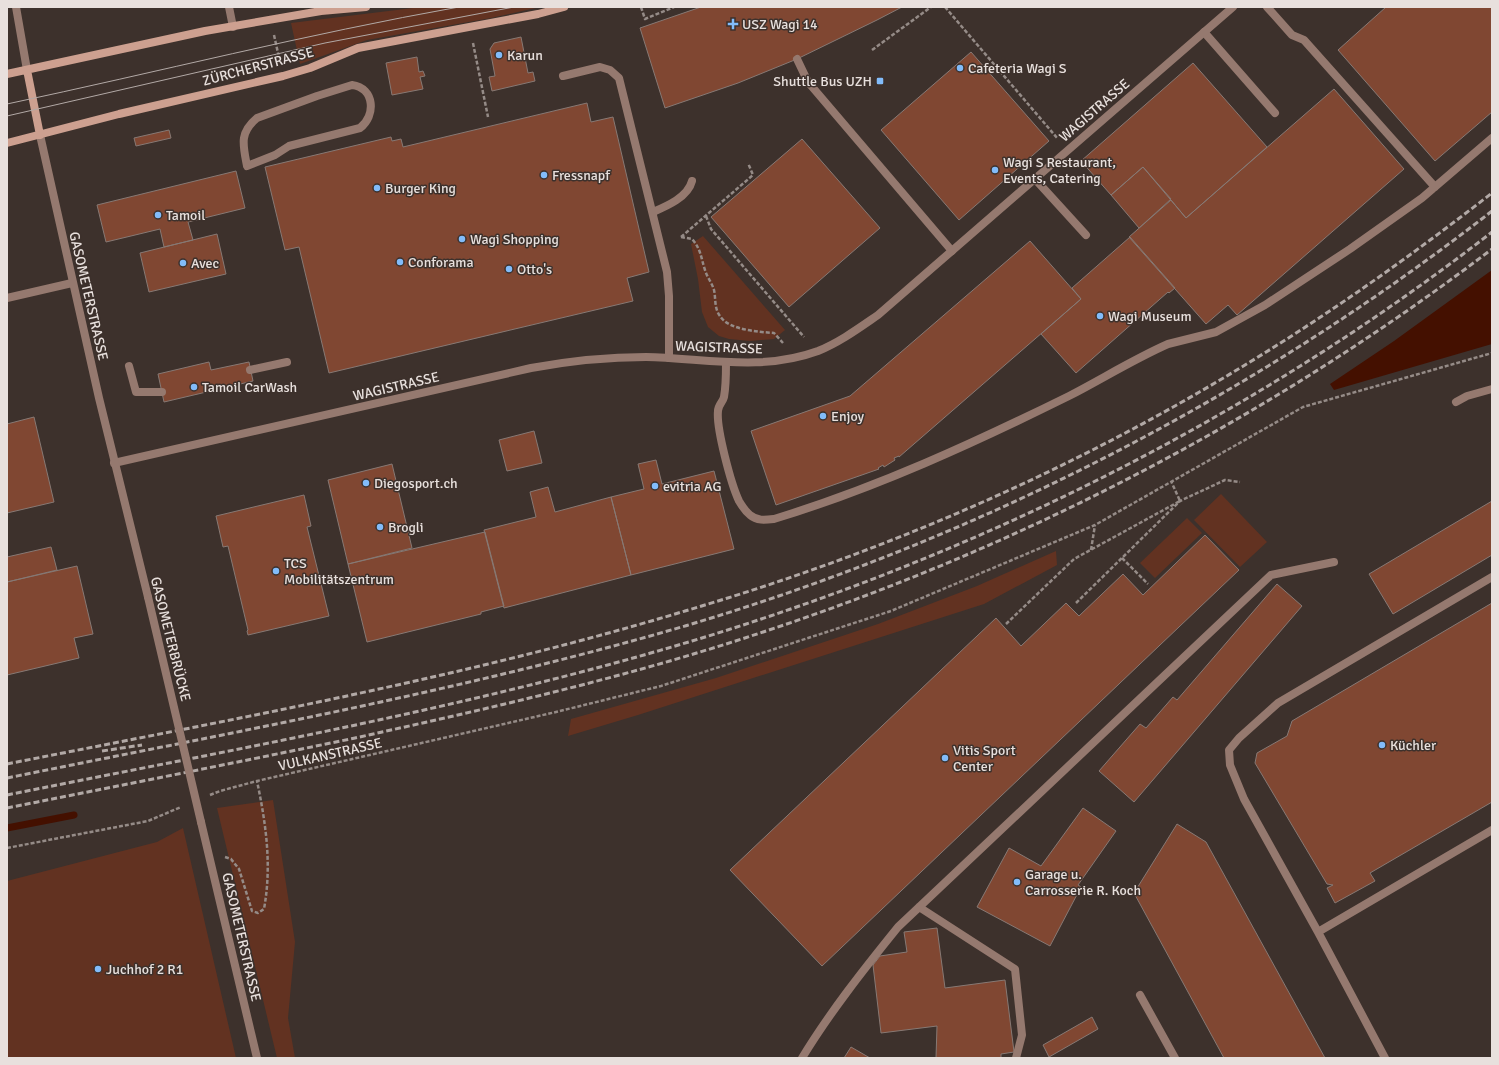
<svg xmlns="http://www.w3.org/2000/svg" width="1499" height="1065" viewBox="0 0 1499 1065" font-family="Signika,sans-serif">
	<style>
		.green { fill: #623221 }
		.water { fill: #441000 }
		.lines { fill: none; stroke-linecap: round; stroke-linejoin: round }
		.stream { stroke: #441000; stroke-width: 7 }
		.building { fill: #804732; stroke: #877974 }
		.path { stroke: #958b87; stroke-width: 2.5; stroke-dasharray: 4 2; stroke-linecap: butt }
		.service { stroke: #95796f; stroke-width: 8 }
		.minor { stroke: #95796f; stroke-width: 8 }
		.tertiary { stroke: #95796f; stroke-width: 8 }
		.secondary { stroke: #cda090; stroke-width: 8 }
		.tram { stroke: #b2a9a6; stroke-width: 1 }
		.rail { stroke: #b2a9a6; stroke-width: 3; stroke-dasharray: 6 3; stroke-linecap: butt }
		.tertiary-bridge { stroke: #95796f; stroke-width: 8 }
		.poi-dot { fill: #82bcfa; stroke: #3d312c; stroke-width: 1.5 }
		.labels { text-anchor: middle; stroke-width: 3; stroke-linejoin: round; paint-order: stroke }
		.poi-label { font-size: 14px; fill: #e8e0dd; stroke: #3d312c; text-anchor: start }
		.street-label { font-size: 14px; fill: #e8e0dd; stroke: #3d312c }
	</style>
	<rect width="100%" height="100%" fill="#3d312c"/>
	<!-- green -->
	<path class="green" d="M 421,7 L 540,7 L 491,18 L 367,40 L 300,64 L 291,23 Z
		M 703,236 L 785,330 L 774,339 L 750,341 L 729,339 L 719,336 L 708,327 L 702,312 L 698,279 L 691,244 Z
		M 1221,494 L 1267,542 L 1240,567 L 1194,520 Z
		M 1187,518 L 1202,533 L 1155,578 L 1140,563 Z
		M 1056,551 L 1057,565 L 984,604 L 638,715 L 568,736 L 571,719 L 716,678 L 878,624 L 977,586 Z
		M 273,800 L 295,942 L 288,1018 L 295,1058 L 277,1058 L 217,808 Z
		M 183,828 L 236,1058 L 7,1058 L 7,881 L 157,842 Z"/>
	<!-- water -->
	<path class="water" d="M 1492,270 L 1492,344 L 1334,390 L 1330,384 L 1394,341 Z"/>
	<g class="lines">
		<!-- stream -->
		<path class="stream" d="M 7,828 L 74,815"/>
	</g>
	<!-- building -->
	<path class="building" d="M 701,7 L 902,7 L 877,20 L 797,59 L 738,83 L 665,108 L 640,28 Z
		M 1386,7 L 1492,7 L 1492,112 L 1435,161 L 1338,50 Z
		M 521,37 L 528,73 L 533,72 L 535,81 L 492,91 L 489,77 L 495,76 L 490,49 L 494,43 Z
		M 971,52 L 1049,141 L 959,220 L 881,130 Z
		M 417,57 L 419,72 L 423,71 L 425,76 L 420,77 L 423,89 L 392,95 L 386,63 Z
		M 1193,63 L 1267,147 L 1186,218 L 1143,167 L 1111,195 L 1081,161 Z
		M 1334,89 L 1404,169 L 1237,315 L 1228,305 L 1206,324 L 1129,237 L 1171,200 L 1186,218 Z
		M 587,103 L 591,122 L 613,117 L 649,272 L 627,278 L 633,301 L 329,373 L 299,247 L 285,250 L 265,167 L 391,137 L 392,141 L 401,139 L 403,147 Z
		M 169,130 L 171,138 L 136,146 L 134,138 Z
		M 802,139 L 880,228 L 789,307 L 711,217 Z
		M 1143,167 L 1171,199 L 1139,228 L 1111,195 Z
		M 236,171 L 245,208 L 188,222 L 193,240 L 164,247 L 160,229 L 106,242 L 97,205 Z
		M 217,234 L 226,274 L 149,292 L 140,253 Z
		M 1130,237 L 1175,288 L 1169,293 L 1168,292 L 1076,373 L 1041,334 L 1081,299 L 1072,288 Z
		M 1030,241 L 1081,299 L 899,457 L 899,456 L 894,458 L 895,460 L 884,467 L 883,465 L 878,468 L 879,469 L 776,505 L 751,431 L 850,396 Z
		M 209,362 L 211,370 L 249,362 L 253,381 L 164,402 L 158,374 Z
		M 34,417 L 54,502 L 7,513 L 7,424 Z
		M 534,431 L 542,463 L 507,471 L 499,440 Z
		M 656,460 L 662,484 L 714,471 L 734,549 L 631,575 L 611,497 L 644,489 L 638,464 Z
		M 392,464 L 412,548 L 348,564 L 328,480 Z
		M 548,487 L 555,512 L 611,497 L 631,575 L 504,608 L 484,530 L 536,517 L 530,492 Z
		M 304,495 L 311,526 L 307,527 L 329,616 L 248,635 L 247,631 L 248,630 L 228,546 L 223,547 L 216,516 Z
		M 1492,501 L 1492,555 L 1393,614 L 1369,574 Z
		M 485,532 L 504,606 L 481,612 L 481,614 L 367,642 L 348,564 Z
		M 1205,535 L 1239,570 L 822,966 L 730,870 L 996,618 L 1021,646 L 1066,603 L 1079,616 L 1123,574 L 1143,595 Z
		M 51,547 L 57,570 L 7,582 L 7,557 Z
		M 77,566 L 93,634 L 74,638 L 79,658 L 7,675 L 7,582 Z
		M 1277,584 L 1302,606 L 1134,802 L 1099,771 L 1140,724 L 1146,728 L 1173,697 L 1177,700 Z
		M 1492,603 L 1492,802 L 1370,873 L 1375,881 L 1335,903 L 1327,888 L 1333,885 L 1327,884 L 1255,763 L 1257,753 L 1287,736 L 1292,721 Z
		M 1083,808 L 1116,831 L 1078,885 L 1081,887 L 1050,946 L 977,907 L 1009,848 L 1041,866 Z
		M 1177,824 L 1206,842 L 1325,1058 L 1224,1058 L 1134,893 Z
		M 937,928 L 945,988 L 1005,980 L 1014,1052 L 1001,1054 L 1001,1058 L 936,1058 L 937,1026 L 881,1033 L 873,965 L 880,956 L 907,952 L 904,932 Z
		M 1092,1017 L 1098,1029 L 1049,1057 L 1043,1045 Z
		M 851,1047 L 870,1058 L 844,1058 Z"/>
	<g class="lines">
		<!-- path -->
		<path class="path" d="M 641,7 L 645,19 L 674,7
			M 945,7 L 1058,139
			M 274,35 L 280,62
			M 473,43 L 488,117
			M 872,50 L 931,7
			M 706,216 L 711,229 L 804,337
			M 681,237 L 692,239 C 701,249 701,258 705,270 C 707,277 712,283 714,290 C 716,299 714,308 720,316 C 728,330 760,332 774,333 L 783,343
			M 681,237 L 753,175 L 748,163
			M 1091,550 L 1095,525
			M 1122,558 L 1148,584
			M 1076,603 L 1180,501 L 1225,480 L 1240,482
			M 1006,624 L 1074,559 L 1180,501 L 1171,481
			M 210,795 L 220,791 L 257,781 L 556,712 L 661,686 L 891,611 L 1095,525 L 1303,407 L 1492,353
			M 7,848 L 148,821 L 181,807
			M 225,857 L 231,859 L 239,869 L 252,911 L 258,913 L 264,909 C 272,865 266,824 257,781"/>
		<!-- service -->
		<path class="service" d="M 16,7 L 27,70
			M 229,7 L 233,27
			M 1267,7 L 1292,35 L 1304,40 L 1435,187
			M 1204,32 L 1275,113
			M 797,59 L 808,82 L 952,251
			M 563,76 L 600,67 L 610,70 L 619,78 L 667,272 L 669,296 L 669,358
			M 352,85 C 375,88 376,116 360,128 L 289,146 L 275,155 L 247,166 C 243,145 239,133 257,118 L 317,96 Z
			M 1035,179 L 1086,235
			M 653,212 C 667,206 688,197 692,181
			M 7,298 L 72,283
			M 726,363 C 726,374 726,386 724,397 C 723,402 718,405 718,411 C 716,428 731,484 739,501 C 742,506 745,511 750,515 C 757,521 765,520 774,519 C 876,488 974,443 1069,396 C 1102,379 1134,359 1168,344 L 1216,332 L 1265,305 L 1350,249 L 1422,198 L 1492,138
			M 129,366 L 136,392 L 162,392
			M 250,370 L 287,362
			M 1456,402 L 1467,396 L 1492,389
			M 919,907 L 1015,969 L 1022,1035 L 1016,1058
			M 1318,932 L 1492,830
			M 1140,995 L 1175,1058
			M 802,1058 C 830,1012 864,969 898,927 L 1271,575 L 1334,562
			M 1385,1058 L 1318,932 L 1244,799 L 1230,765 L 1229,750 L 1239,738 L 1278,703 L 1492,577"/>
		<!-- minor -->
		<path class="minor" d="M 114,463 L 531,368 C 569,361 607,357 646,357 C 704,358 761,372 818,351 C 840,342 859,328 878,315 L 1233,7"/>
		<!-- tertiary -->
		<path class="tertiary" d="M 40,135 L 99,398 L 148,597
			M 201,822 L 257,1058"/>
		<!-- secondary -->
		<path class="secondary" d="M 27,70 L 40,135
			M 7,74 L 205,31 L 321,11 L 366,7
			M 7,143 L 119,114 L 283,76 L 310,68 L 358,48 L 538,14 L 564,7"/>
		<!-- tram -->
		<path class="tram" d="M 7,104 C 158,72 307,34 459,7
			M 7,116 L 325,43 L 514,7"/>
		<!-- rail -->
		<path class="rail" d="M 102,751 L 142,745
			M 7,764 C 234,719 463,678 685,611 C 879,554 1067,473 1240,368 C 1328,315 1411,256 1492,193
			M 7,778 C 234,732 462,691 685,626 C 977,539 1252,398 1492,211
			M 7,795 C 236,749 468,708 692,641 C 980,554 1254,417 1492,232
			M 7,808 C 123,785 239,762 355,738 C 491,708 628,677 760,633 C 1024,546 1271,417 1492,249"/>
		<!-- tertiary-bridge -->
		<path class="tertiary-bridge" d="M 148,597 L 201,822"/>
	</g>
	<!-- markers -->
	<g class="poi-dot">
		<path d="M731 18h4v4h4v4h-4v4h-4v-4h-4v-4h4z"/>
		<circle cx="499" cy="55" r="4"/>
		<circle cx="960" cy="68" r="4"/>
		<rect x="876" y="77" width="8" height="8" rx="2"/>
		<circle cx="995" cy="170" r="4"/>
		<circle cx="544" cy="175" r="4"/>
		<circle cx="377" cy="188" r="4"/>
		<circle cx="158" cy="215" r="4"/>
		<circle cx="462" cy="239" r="4"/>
		<circle cx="400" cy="262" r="4"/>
		<circle cx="183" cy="263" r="4"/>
		<circle cx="509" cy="269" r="4"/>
		<circle cx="1100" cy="316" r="4"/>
		<circle cx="194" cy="387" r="4"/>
		<circle cx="823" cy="416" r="4"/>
		<circle cx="366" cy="483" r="4"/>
		<circle cx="655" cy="486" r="4"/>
		<circle cx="380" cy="527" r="4"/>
		<circle cx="276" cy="571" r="4"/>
		<circle cx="1382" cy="745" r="4"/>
		<circle cx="945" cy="758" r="4"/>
		<circle cx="1017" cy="882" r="4"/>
		<circle cx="98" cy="969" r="4"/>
	</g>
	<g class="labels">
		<!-- poi labels -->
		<g class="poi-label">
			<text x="742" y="29">USZ Wagi 14</text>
			<text x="507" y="60">Karun</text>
			<text x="968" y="73">Cafeteria Wagi S</text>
			<text x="872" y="86" text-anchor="end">Shuttle Bus UZH</text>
			<text x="1003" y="167">Wagi S Restaurant,<tspan x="1003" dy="16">Events, Catering</tspan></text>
			<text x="552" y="180">Fressnapf</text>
			<text x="385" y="193">Burger King</text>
			<text x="166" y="220">Tamoil</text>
			<text x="470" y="244">Wagi Shopping</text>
			<text x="408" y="267">Conforama</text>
			<text x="191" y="268">Avec</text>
			<text x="517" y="274">Otto's</text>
			<text x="1108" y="321">Wagi Museum</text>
			<text x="202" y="392">Tamoil CarWash</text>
			<text x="831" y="421">Enjoy</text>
			<text x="374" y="488">Diegosport.ch</text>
			<text x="663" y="491">evitria AG</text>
			<text x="388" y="532">Brogli</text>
			<text x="284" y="568">TCS<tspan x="284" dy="16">Mobilitätszentrum</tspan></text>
			<text x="1390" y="750">Küchler</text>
			<text x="953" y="755">Vitis Sport<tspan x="953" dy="16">Center</tspan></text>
			<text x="1025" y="879">Garage u.<tspan x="1025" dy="16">Carrosserie R. Koch</tspan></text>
			<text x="106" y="974">Juchhof 2 R1</text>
		</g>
		<!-- street labels -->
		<g class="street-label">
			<text transform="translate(258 66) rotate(-15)" y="5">ZÜRCHERSTRASSE</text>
			<text transform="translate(1094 110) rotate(-41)" y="5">WAGISTRASSE</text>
			<text transform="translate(89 296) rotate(77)" y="5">GASOMETERSTRASSE</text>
			<text transform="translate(719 347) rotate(2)" y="5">WAGISTRASSE</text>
			<text transform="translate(396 386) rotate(-13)" y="5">WAGISTRASSE</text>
			<text transform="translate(171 639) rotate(76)" y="5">GASOMETERBRÜCKE</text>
			<text transform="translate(330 754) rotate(-13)" y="5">VULKANSTRASSE</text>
			<text transform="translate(242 937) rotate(77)" y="5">GASOMETERSTRASSE</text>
		</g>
	</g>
	<!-- border -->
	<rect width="1499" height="1065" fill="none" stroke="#e8e0dd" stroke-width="16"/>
</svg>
